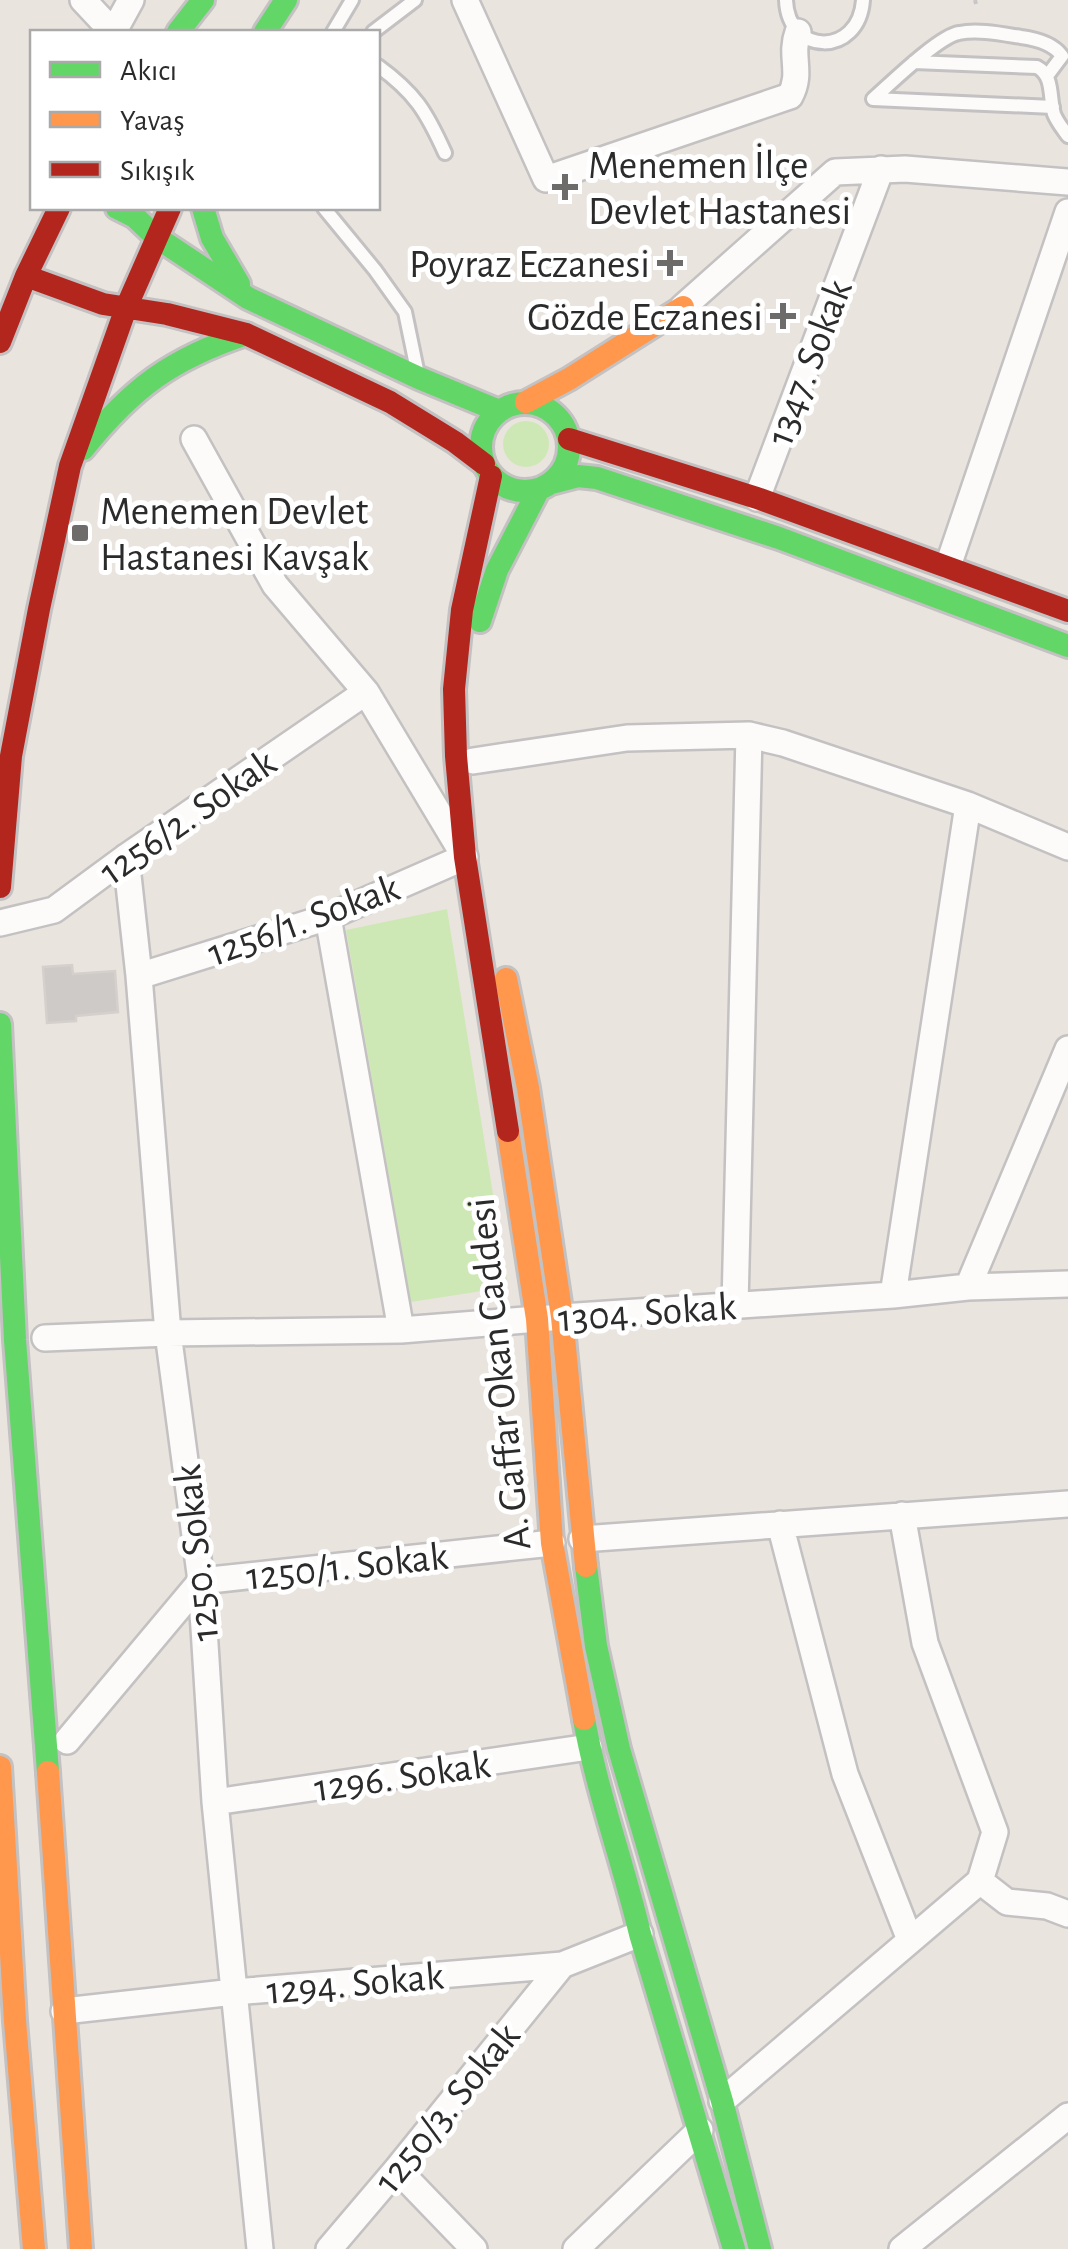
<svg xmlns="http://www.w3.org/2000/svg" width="1068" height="2249" viewBox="0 0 1068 2249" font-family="'Alegreya Sans',sans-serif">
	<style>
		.green { fill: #cee8b5 }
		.building { fill: #cecac7; stroke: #d5d0cc; stroke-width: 2.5 }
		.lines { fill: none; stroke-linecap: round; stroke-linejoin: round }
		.lane-casing { stroke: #c3c1c1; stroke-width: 18 }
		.street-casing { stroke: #c3c1c1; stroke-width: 30 }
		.fast-casing { stroke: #c3c1c1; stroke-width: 28 }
		.slow-casing { stroke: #c3c1c1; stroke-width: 28 }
		.jam-casing { stroke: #c3c1c1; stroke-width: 28 }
		.path { stroke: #c8c7c7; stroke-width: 4; stroke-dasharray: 8 5; stroke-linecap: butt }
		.lane { stroke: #fcfbfa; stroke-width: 12 }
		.street { stroke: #fcfbfa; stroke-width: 25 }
		.fast { stroke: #63d668; stroke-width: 22 }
		.slow { stroke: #ff974d; stroke-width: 22 }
		.jam { stroke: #b3261e; stroke-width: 22 }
		.poi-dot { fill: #6e6c6a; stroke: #fff; stroke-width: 4 }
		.labels { text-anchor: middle; stroke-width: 10; stroke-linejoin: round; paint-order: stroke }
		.poi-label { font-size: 40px; fill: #2b2b2b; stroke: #fff; text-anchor: start }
		.street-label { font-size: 40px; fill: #2b2b2b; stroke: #fff }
	</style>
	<rect width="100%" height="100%" fill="#eae4df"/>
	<!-- green -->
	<path class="green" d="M503 444a23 23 0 1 1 46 0a23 23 0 1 1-46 0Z
		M 447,909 L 508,1287 L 411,1302 L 346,930 Z"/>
	<!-- building -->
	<path class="building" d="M 72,965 L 73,974 L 115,971 L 118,1012 L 76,1016 L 76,1021 L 47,1023 L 43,967 Z"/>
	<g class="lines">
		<defs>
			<path id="lane" d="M 786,0 C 788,56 859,57 863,0
				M 333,32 L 352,0
				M 373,32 L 415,0
				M 914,62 L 1037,67 C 1054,76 1049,97 1054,114 C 1057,122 1063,129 1068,136
				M 378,66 C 415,93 426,111 445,153
				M 1047,76 L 1062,56 C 1053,43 1036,39 1021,37 C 1002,34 978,29 959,33 C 939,36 890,84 873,99 L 1053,107
				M 324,208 L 375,270 L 405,312 L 417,370"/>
			<path id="street" d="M 83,0 L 113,32
				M 465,0 L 546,179 L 790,96 C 803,72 789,57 798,32
				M 114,31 L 131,0
				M 683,307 L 835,172 L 905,169 L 1068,182
				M 757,498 L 881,169
				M 948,566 L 1068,212
				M 473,761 L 627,738 L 749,735 L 783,743 L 968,805 L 1068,847
				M 126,857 L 139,976 L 168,1333 L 201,1581 L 215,1802 L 260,2249
				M 328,917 L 401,1330
				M 0,923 L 54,910 L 126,857 L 366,692
				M 139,976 L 328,917 L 465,857 L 366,692 L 275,585 L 194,439
				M 968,1287 L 1068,1049
				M 893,1295 L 968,805
				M 735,1305 L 749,735
				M 45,1338 L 168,1333 L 401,1330 L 562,1317 L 893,1295 L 968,1287 L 1068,1284
				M 902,1515 L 925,1643 L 995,1832 L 980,1881
				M 780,1524 L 845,1774 L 910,1940
				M 582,1539 L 1068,1504
				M 67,1741 L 201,1581 L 552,1543
				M 215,1802 L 589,1747
				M 64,2011 L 234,1992 L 562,1965 L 640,1934
				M 722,2101 L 980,1881 L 1007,1902 L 1047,1906 L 1068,1914
				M 397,2169 L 474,2249
				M 329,2249 L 397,2169 L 562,1965
				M 576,2249 L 700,2130
				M 902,2249 L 1068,2116"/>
			<path id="fast" d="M 178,32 L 203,0
				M 265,32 L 286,0
				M 117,208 L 135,217 L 156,237 L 248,298 L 419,378 L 499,411
				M 203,208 L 212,238 L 239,284
				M481 447a44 44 0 1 1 88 0a44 44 0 1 1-88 0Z
				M 83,449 C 132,388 171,359 246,334
				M 551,483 L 578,476 L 597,478 L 779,538 L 1068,646
				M 480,621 L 497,570 L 539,489
				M 0,1024 L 15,1340 L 48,1772
				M 586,1566 L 596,1646 L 619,1749 L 722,2101 L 760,2249
				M 584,1719 C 597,1792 623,1862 640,1934 L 734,2249"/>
			<path id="slow" d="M 526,402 L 569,379 L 683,307
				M 506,979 L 528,1088 L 562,1317 L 586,1566
				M 508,1131 L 537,1319 L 552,1543 L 584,1719
				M 0,1767 L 15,2021 L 34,2249
				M 48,1772 L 81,2249"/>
			<path id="jam" d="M 26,276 L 103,304 L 167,314 L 246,334 L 390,402 L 455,442 L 484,464
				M 0,342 L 26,276 L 59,208
				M 569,439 L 757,498 L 1068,611
				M 491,476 L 462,610 L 454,689 L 456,756 L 465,857 L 508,1131
				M 0,887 L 11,756 L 39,609 L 70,466 L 126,308 L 170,208"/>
		</defs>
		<!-- lane casing -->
		<use href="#lane" class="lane-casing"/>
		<!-- street casing -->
		<use href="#street" class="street-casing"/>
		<!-- fast casing -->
		<use href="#fast" class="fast-casing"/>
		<!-- slow casing -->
		<use href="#slow" class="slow-casing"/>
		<!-- jam casing -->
		<use href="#jam" class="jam-casing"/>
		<!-- path -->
		<path class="path" d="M 975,0 L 976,4"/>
		<!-- lane -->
		<use href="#lane" class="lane"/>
		<!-- street -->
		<use href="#street" class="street"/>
		<!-- fast -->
		<use href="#fast" class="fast"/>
		<!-- slow -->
		<use href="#slow" class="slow"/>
		<!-- jam -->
		<use href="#jam" class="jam"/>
	</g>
	<!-- markers -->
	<g class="poi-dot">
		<path d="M560 172h10v10h10v10h-10v10h-10v-10h-10v-10h10z"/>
		<path d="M665 248h10v10h10v10h-10v10h-10v-10h-10v-10h10z"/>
		<path d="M778 301h10v10h10v10h-10v10h-10v-10h-10v-10h10z"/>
		<rect x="70" y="523" width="20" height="20" rx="5"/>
	</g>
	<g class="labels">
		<!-- poi labels -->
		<g class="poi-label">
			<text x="588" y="178">Menemen İlçe<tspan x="588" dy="46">Devlet Hastanesi</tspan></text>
			<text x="650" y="277" text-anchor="end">Poyraz Eczanesi</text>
			<text x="763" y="330" text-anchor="end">Gözde Eczanesi</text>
			<text x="100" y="524">Menemen Devlet<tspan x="100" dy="46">Hastanesi Kavşak</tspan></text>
		</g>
		<!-- street labels -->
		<g class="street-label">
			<text transform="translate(808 362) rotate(-69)" y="14">1347. Sokak</text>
			<text transform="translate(187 816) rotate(-35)" y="14">1256/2. Sokak</text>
			<text transform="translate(303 919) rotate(-20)" y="14">1256/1. Sokak</text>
			<text transform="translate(647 1311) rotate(-4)" y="14">1304. Sokak</text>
			<text transform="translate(498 1374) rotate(-96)" y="14">A. Gaffar Okan Caddesi</text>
			<text transform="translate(195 1553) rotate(-96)" y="14">1250. Sokak</text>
			<text transform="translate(347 1565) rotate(-6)" y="14">1250/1. Sokak</text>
			<text transform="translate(402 1775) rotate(-8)" y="14">1296. Sokak</text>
			<text transform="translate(355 1982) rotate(-5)" y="14">1294. Sokak</text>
			<text transform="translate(446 2107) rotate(-51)" y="14">1250/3. Sokak</text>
		</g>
	</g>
	<!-- legend -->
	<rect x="30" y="30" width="350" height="180" fill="#ffffff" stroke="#aaaaaa" stroke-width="2.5"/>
	<rect x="50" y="62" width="50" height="15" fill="#63d668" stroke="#aaaaaa" stroke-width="2.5"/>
	<text x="120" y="80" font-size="30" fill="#2b2b2b">Akıcı</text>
	<rect x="50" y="112" width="50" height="15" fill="#ff974d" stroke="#aaaaaa" stroke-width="2.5"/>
	<text x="120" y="130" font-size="30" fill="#2b2b2b">Yavaş</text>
	<rect x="50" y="162" width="50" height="15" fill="#b3261e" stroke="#aaaaaa" stroke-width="2.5"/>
	<text x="120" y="180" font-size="30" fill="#2b2b2b">Sıkışık</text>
</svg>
